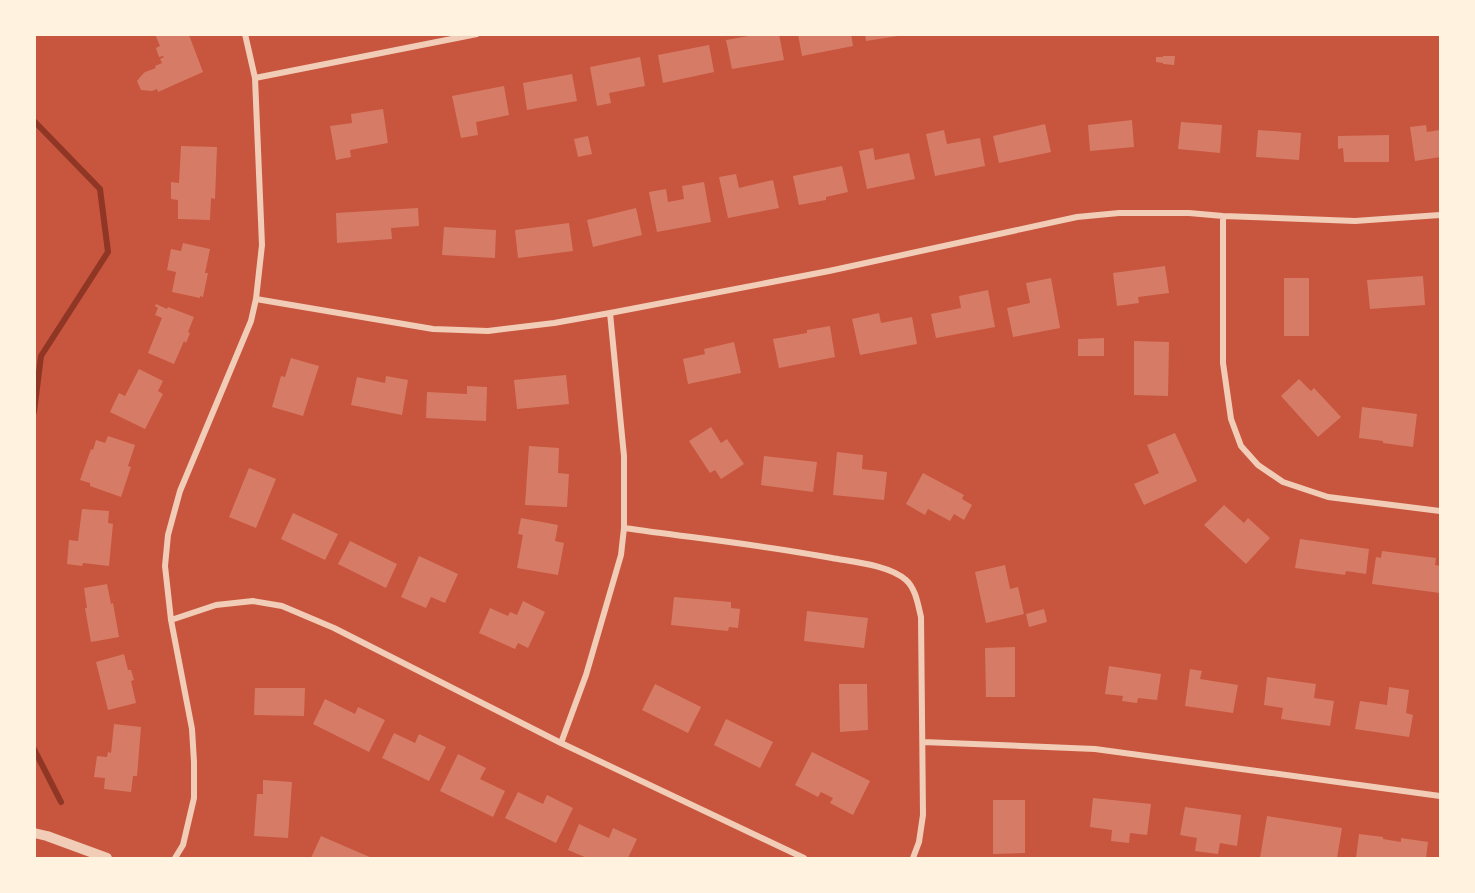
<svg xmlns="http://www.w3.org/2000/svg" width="1475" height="893" viewBox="0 0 1475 893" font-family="Commissioner,sans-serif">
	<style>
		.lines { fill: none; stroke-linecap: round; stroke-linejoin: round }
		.stream { stroke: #8f3625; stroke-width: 6 }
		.building { fill: #d67c66 }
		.minor { stroke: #f1ccb7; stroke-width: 6 }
		.tertiary { stroke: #f1ccb7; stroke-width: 10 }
	</style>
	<rect width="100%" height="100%" fill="#c8553d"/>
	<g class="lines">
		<!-- stream -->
		<path class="stream" d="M 34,121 L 100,189 L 108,252 L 41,356 L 34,412
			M 34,749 L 61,802"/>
	</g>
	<!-- building -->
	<path class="building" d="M 155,34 L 184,34 L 184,36 L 189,35 L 203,72 L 158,92 L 157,89 L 152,91 L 141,90 L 137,81 L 141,76 L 145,72 L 156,68 L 155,66 L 162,63 L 160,59 L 164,57 L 163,56 L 159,57 L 156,48 L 160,46 Z
		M 760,34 L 779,34 L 784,60 L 732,69 L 726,40 Z
		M 798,34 L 851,34 L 853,46 L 802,56 Z
		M 865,34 L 898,34 L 898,36 L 866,41 Z
		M 709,45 L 714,72 L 663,83 L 658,55 Z
		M 1163,56 L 1175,56 L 1174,65 L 1163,64 L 1163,63 L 1156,62 L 1156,57 L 1163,57 Z
		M 640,57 L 645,86 L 609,93 L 611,103 L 597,106 L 590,67 Z
		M 572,74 L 577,101 L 527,110 L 523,83 Z
		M 504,86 L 509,115 L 476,122 L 478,135 L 461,138 L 452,96 Z
		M 383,109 L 388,143 L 350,150 L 351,157 L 336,160 L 330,126 L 352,123 L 351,114 Z
		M 1132,120 L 1134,147 L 1090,151 L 1088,125 Z
		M 1181,122 L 1222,125 L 1220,153 L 1178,149 Z
		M 1045,124 L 1051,152 L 999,163 L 993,136 Z
		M 1426,125 L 1427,132 L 1440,130 L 1440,157 L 1415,161 L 1410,127 Z
		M 944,130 L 947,144 L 980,138 L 985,166 L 935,176 L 926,134 Z
		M 1258,130 L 1301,133 L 1299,160 L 1256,157 Z
		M 1389,135 L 1389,162 L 1344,162 L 1343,148 L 1338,149 L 1338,136 Z
		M 588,136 L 592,154 L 578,157 L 574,139 Z
		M 181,146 L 217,147 L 215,199 L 211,198 L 210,220 L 178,219 L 178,200 L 171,199 L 171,182 L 179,183 Z
		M 873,148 L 875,160 L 909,153 L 915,179 L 867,189 L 859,151 Z
		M 842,166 L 848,192 L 826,197 L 826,200 L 799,205 L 793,176 Z
		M 736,174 L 739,188 L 773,180 L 779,208 L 728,218 L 719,177 Z
		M 704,182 L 711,222 L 657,232 L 649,192 L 666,189 L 668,202 L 684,199 L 682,186 Z
		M 418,208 L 419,226 L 391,228 L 392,239 L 337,243 L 336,213 Z
		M 636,208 L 642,235 L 593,247 L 587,220 Z
		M 569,223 L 573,251 L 518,258 L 515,230 Z
		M 444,227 L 496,230 L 495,258 L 442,255 Z
		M 183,243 L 210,249 L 205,273 L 208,273 L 203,297 L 200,296 L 200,298 L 172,292 L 176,272 L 167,270 L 171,249 L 181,251 Z
		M 1165,266 L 1169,293 L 1138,297 L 1139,303 L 1117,306 L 1113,273 Z
		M 1423,276 L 1425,305 L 1370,309 L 1367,280 Z
		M 1051,278 L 1060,328 L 1013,337 L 1007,308 L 1030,303 L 1026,283 Z
		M 1284,278 L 1309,278 L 1309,336 L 1284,336 Z
		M 988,290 L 995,327 L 936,338 L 931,314 L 961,308 L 959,296 Z
		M 156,304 L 167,309 L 168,307 L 194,317 L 188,332 L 190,333 L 186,343 L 184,341 L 174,364 L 148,353 L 162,318 L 155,315 L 158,308 L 155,306 Z
		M 879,313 L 881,323 L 912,317 L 917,344 L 860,355 L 852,319 Z
		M 830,326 L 835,357 L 779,368 L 773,339 L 807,333 L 807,330 Z
		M 1104,338 L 1104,356 L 1078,356 L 1078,339 Z
		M 1134,341 L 1169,342 L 1168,396 L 1134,395 Z
		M 734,342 L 741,373 L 688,384 L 683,359 L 705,354 L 704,349 Z
		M 291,358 L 319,366 L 303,416 L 272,407 L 281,376 L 285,377 Z
		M 139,369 L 163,381 L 158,391 L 163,394 L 145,429 L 110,412 L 119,393 L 125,396 Z
		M 566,375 L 569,404 L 517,409 L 514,380 Z
		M 386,376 L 408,380 L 402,415 L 351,405 L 357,377 L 385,383 Z
		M 1299,379 L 1311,391 L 1314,388 L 1341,417 L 1318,437 L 1281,396 Z
		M 467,386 L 487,387 L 486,421 L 426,418 L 427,392 L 467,394 Z
		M 1362,407 L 1417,414 L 1413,447 L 1383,443 L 1383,441 L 1359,438 Z
		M 711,427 L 721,443 L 727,439 L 744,464 L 721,479 L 715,470 L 710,473 L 689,441 Z
		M 1175,433 L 1197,481 L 1144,505 L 1134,484 L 1159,473 L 1147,445 Z
		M 108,436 L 135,445 L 128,466 L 131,467 L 121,497 L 90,486 L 90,483 L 80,480 L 91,449 L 93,450 L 96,440 L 105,443 Z
		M 529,446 L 559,448 L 558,473 L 569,474 L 567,507 L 525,505 Z
		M 837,452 L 863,455 L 862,469 L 887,472 L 884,500 L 833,495 Z
		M 764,456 L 817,462 L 813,492 L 761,485 Z
		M 249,468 L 276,479 L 256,528 L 229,517 Z
		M 923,473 L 964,495 L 962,499 L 972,505 L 964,520 L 954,514 L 950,521 L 928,509 L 925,515 L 906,504 Z
		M 1224,505 L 1244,523 L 1248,518 L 1270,538 L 1246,564 L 1204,525 Z
		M 82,509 L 109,511 L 108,523 L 113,524 L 109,566 L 83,563 L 82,566 L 67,564 L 69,540 L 78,541 Z
		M 293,513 L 338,534 L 325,560 L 281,539 Z
		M 521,518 L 558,525 L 555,541 L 564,543 L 558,575 L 517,568 L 523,535 L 518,534 Z
		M 1300,539 L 1369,549 L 1366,574 L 1346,571 L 1345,575 L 1295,568 Z
		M 350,541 L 397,564 L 386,588 L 338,564 Z
		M 1382,551 L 1436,558 L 1435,565 L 1440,566 L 1440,593 L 1372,584 L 1376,557 L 1381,558 Z
		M 419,556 L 458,574 L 445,603 L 431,597 L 426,608 L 401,597 Z
		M 1005,565 L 1010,589 L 1018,587 L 1024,614 L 986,623 L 975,572 Z
		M 107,584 L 111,604 L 113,603 L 119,637 L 91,642 L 85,608 L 87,608 L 84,588 Z
		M 674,597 L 731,602 L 731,608 L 740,609 L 738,628 L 729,627 L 728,631 L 671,625 Z
		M 523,601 L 545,612 L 528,648 L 518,643 L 515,649 L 479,633 L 490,608 L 508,616 L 510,612 L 517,615 Z
		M 1044,609 L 1047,622 L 1029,627 L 1026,614 Z
		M 807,611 L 868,618 L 864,648 L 804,641 Z
		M 1015,647 L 1015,697 L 986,697 L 985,648 Z
		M 124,654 L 128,670 L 131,670 L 134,680 L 131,681 L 136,703 L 108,710 L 96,662 Z
		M 1109,666 L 1161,674 L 1157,700 L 1138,698 L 1137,703 L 1122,701 L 1123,696 L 1105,694 Z
		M 1190,669 L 1202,671 L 1200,679 L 1238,685 L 1233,713 L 1185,706 Z
		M 1267,677 L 1316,684 L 1314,698 L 1334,701 L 1330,726 L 1281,719 L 1283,708 L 1264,705 Z
		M 655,684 L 701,707 L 688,733 L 642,710 Z
		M 839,684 L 867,684 L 868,730 L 840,732 Z
		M 1389,687 L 1409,690 L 1406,713 L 1413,715 L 1409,737 L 1355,729 L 1360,701 L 1387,705 Z
		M 255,688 L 305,688 L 304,716 L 254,715 Z
		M 325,699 L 355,714 L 358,707 L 385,720 L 369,752 L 313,724 Z
		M 726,719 L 773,742 L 760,768 L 714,745 Z
		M 114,724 L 141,727 L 137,776 L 133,776 L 131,792 L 104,789 L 105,778 L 94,777 L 97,756 L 107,757 L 108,752 L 111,753 Z
		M 394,733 L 415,743 L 419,734 L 446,747 L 429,781 L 382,758 Z
		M 812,752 L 870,781 L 853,815 L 830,803 L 833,798 L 821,792 L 818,797 L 795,785 Z
		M 458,754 L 486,768 L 480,779 L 505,791 L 493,817 L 440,791 Z
		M 263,780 L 292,782 L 288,838 L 254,836 L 257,794 L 263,794 Z
		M 518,792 L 543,804 L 547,795 L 573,808 L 556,843 L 505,818 Z
		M 1093,798 L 1151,804 L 1147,835 L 1130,833 L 1129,843 L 1111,841 L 1112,830 L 1090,827 Z
		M 993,800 L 1025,800 L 1025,853 L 993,854 Z
		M 1185,807 L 1241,815 L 1237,846 L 1220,843 L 1218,854 L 1195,851 L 1197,838 L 1180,835 Z
		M 1267,816 L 1342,828 L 1337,858 L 1260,858 Z
		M 579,824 L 609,838 L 613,828 L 637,839 L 628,858 L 587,858 L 568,850 Z
		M 1359,834 L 1383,837 L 1383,839 L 1401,842 L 1401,838 L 1428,842 L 1426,858 L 1356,858 Z
		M 321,836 L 372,858 L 311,858 Z"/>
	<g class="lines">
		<!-- minor -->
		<path class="minor" d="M 255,78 L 477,34
			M 1223,216 L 1223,363 L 1231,419 L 1241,446 L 1258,465 L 1283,482 L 1328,497 L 1440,511
			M 256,299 L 433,329 L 488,331 L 554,323 L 610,313 L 829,271 L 1077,217 L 1119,213 L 1189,213 L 1223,216 L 1355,221 L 1440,215
			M 624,528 C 694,538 763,545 832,558 C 854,562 889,565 906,580 C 916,589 918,605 921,617 L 923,815 L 919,842 L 913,858
			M 171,620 L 216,605 L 253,601 L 282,606 L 334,628 L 561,743 L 804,858
			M 923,742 L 1095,749 L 1440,796
			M 561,743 L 586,675 L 621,555 L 624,528 L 624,456 L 610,313
			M 175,858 L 183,845 L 194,798 L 194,762 L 192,729 L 171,620 L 165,566 L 168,535 L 180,491 L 251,321 L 256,299 L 262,245 L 255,78 L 245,34"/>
		<!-- tertiary -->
		<path class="tertiary" d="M 34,833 L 47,836 L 107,858"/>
	</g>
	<!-- border -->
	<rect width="1475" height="893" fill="none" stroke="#fff3e0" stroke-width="72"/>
</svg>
